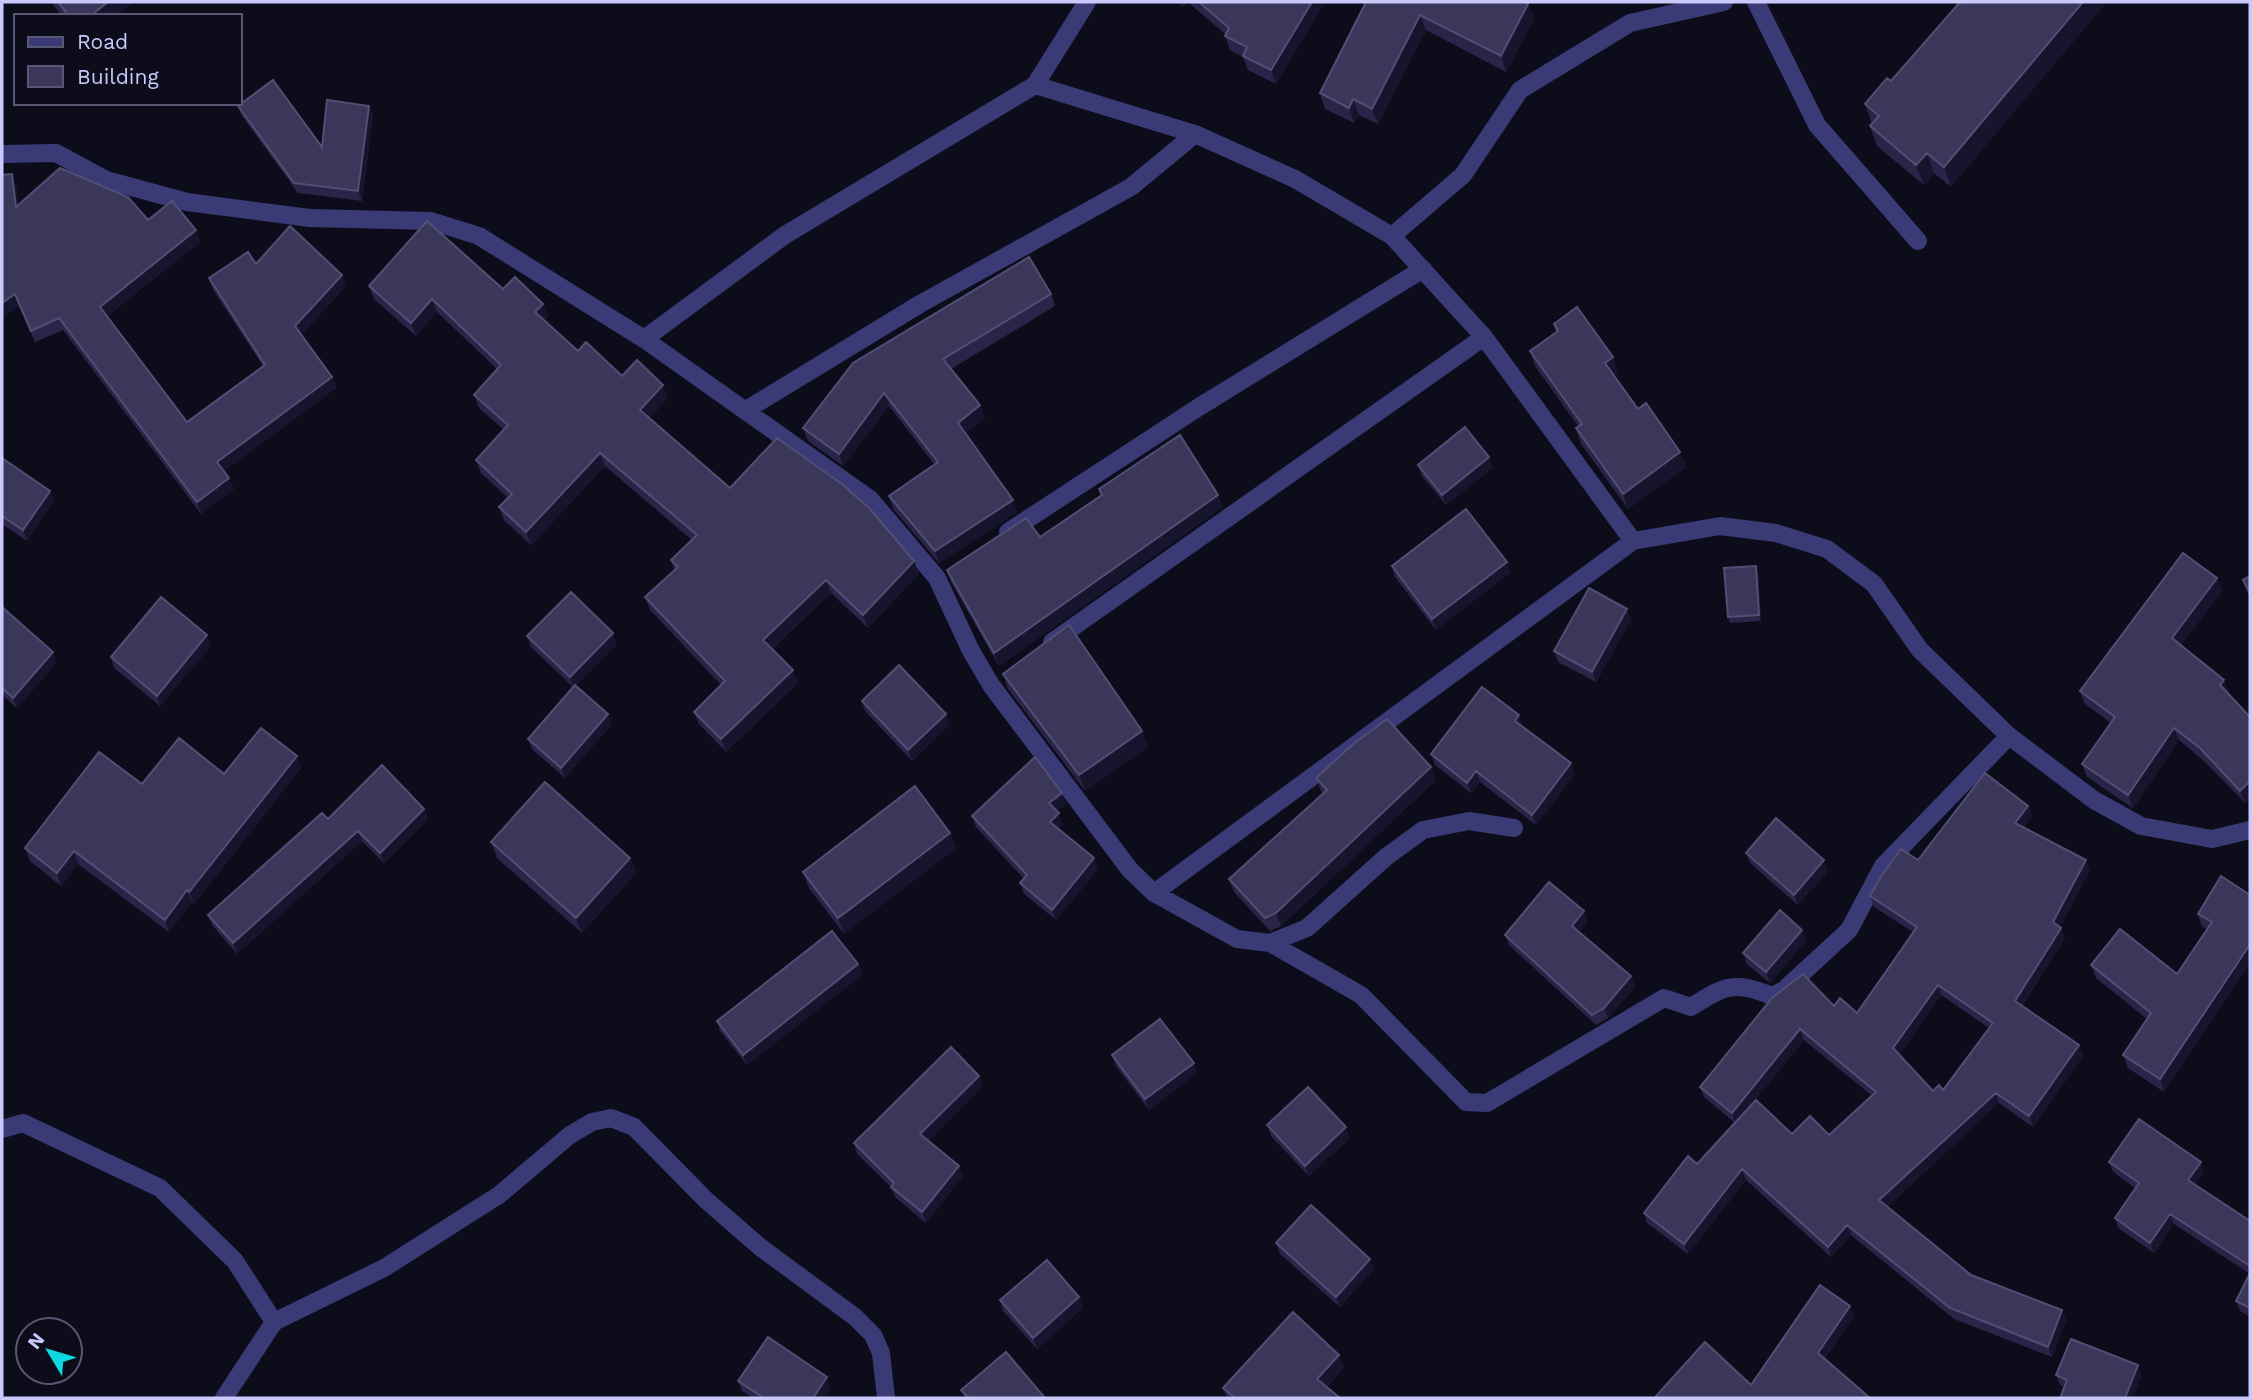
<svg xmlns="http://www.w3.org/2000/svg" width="2252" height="1400" viewBox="0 0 2252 1400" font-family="'Work Sans',sans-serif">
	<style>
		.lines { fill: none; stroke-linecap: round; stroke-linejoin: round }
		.minor { stroke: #3a3b76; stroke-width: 18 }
		.wall { fill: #2a2548; fill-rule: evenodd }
		.shaded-wall { fill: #17142d }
		.building { fill: #3b375b; stroke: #524e74; stroke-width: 2; fill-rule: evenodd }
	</style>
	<rect width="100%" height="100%" fill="#0d0c1a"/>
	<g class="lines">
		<!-- minor -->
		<path class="minor" d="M 1756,2 L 1817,125 L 1918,241
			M 1035,85 L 1195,134 L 1295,179 L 1392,236 L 1484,337 L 1633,541 L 1720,526 L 1776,533 L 1827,549 L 1874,584 L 1920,650 L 2009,736 L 2094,800 L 2141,826 L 2212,839 L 2250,830
			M 2,154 L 56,153 L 106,180 L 187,202 L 310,218 L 431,221 L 479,236 L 644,339 L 870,499 L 937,578 L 971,651 L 991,685 L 1130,870 L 1154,893 L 1633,541
			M 1392,236 L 1463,175 L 1520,90 L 1630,23 L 1724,2
			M 644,339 L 785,235 L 1035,85 L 1087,2
			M 746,410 L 920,304 L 1131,187 L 1195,134
			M 1008,532 L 1199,407 L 1423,269
			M 1052,642 L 1484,337
			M 1154,893 L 1237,939 L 1270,943 L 1307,928 L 1386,857 L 1423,830 L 1469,821 L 1514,828
			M 1270,943 L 1361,995 L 1466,1102 L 1487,1103 L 1664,998 L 1691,1007 C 1724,986 1734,980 1772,996 L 1784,990 L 1849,930 L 1883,866 L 2009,736
			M 2,1129 L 23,1123 L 160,1188 L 235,1261 L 274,1322
			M 224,1398 L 274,1322 L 384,1268 L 499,1195 L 570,1135 L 592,1122 L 611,1118 L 634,1127 L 706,1200 L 760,1247 L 855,1317 L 873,1335 L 881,1353 L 886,1398"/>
	</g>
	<!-- wall -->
	<path class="wall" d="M 51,2 L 133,2 L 115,16 L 62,16 Z
		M 1178,2 L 1325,2 L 1276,84 L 1248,70 L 1243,57 L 1230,50 L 1225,36 L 1225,34 L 1188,2 L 1184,7 Z
		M 1366,2 L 1528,4 L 1534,19 L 1506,72 L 1426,30 L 1378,124 L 1359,115 L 1354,123 L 1325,109 L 1320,93 Z
		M 1960,2 L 1951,187 L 1934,173 L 1924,185 L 1877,146 L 1870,126 L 1872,124 L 1865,104 L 1891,81 Z
		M 238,106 L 322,147 L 369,106 L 373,116 L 362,201 L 298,193 L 242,116 Z
		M 2,175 L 16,186 L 18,205 L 148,220 L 200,242 L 107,316 L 187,422 L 263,366 L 213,290 L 209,278 L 256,264 L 342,275 L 346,286 L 301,335 L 332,377 L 336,388 L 224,471 L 234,489 L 201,514 L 63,330 L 35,342 L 19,306 L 2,317 Z
		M 369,286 L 503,289 L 543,304 L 548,317 L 544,320 L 578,351 L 622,376 L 668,398 L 649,418 L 730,488 L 914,561 L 919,574 L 868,628 L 831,593 L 772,649 L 798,683 L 726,752 L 699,724 L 694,712 L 721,685 L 650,610 L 645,597 L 674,570 L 671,560 L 692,540 L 605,466 L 531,545 L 504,520 L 499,507 L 508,498 L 481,473 L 476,460 L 504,430 L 479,408 L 474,395 L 497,369 L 437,312 L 416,336 L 374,299 Z
		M 1051,294 L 1055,306 L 951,369 L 980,405 L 985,418 L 965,433 L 1017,512 L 939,563 L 893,509 L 889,496 L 934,464 L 889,406 L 843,466 L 808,441 L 803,428 Z
		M 1554,324 L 1618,372 L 1614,375 L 1638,409 L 1680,452 L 1686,467 L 1628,509 L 1581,444 L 1576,428 L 1578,426 L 1535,366 L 1530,351 L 1556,332 Z
		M 1489,457 L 1492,468 L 1446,505 L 1422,476 L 1418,465 Z
		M 2,458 L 50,491 L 54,501 L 27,541 L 2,524 Z
		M 1099,489 L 1223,507 L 999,666 L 951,582 L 947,570 L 1040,537 L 1101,495 Z
		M 1392,566 L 1511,572 L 1436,630 L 1395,577 Z
		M 1758,571 L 1761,621 L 1730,623 L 1728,617 Z
		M 2222,591 L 2181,645 L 2229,692 L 2228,694 L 2250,717 L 2250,798 L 2245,803 L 2204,761 L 2179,740 L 2133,808 L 2087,777 L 2082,764 L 2111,723 L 2085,704 L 2080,691 Z
		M 2,601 L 5,610 L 56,663 L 17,708 L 2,695 Z
		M 1627,609 L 1631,620 L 1596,682 L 1558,662 L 1554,651 Z
		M 527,636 L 617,644 L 576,685 L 608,714 L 612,724 L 565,778 L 532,749 L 528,739 L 573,687 L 531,647 Z
		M 211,646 L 160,706 L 114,668 L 111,657 Z
		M 1003,674 L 1142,731 L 1148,747 L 1085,791 L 1008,689 Z
		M 862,701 L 946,714 L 949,725 L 912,761 L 865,711 Z
		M 1523,726 L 1522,727 L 1575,774 L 1536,825 L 1480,782 L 1471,793 L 1435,765 L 1431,754 Z
		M 297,756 L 301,768 L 194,904 L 192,902 L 169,932 L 78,864 L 61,886 L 30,861 L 25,848 L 142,784 L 224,774 Z
		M 1431,767 L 1436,780 L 1281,926 L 1270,931 L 1234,892 L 1229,879 L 1323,794 L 1321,791 L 1316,778 Z
		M 1066,804 L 1056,811 L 1062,824 L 1058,828 L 1094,858 L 1098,869 L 1056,920 L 1024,894 L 1020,883 L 1024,879 L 976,827 L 972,816 Z
		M 2028,806 L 2032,816 L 2023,828 L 2090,870 L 2060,927 L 2065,938 L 2022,1006 L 2079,1045 L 2083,1056 L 2033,1127 L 1999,1103 L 1887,1207 L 1971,1275 L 2062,1310 L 2066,1321 L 2052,1357 L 1954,1319 L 1851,1235 L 1831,1257 L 1746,1180 L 1688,1254 L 1647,1223 L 1644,1213 L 1697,1164 L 1735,1123 L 1704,1097 L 1700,1087 L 1834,1006 L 1857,1013 L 1913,932 L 1874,907 L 1870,896 L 1918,860 ZM 1941,995 L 1989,1028 L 1943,1090 L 1933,1091 L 1899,1055 ZM 1804,1040 L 1871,1095 L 1829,1135 L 1792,1134 L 1751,1105 Z
		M 424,809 L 428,819 L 384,863 L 362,841 L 237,954 L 212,925 L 208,915 L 328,819 Z
		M 950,833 L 956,848 L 844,934 L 809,888 L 803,872 Z
		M 491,842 L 630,858 L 636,873 L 582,933 L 497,858 Z
		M 1746,853 L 1828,871 L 1798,905 L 1750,863 Z
		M 2250,895 L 2250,963 L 2164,1092 L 2128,1068 L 2123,1055 L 2147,1019 L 2096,978 L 2091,965 L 2177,974 L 2207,929 L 2202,926 L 2198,914 Z
		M 1588,922 L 1579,932 L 1631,976 L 1635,987 L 1608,1018 L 1596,1025 L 1509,945 L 1505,935 Z
		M 1802,930 L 1806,940 L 1770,983 L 1747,964 L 1743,953 Z
		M 858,964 L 862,975 L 747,1065 L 720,1031 L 717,1021 Z
		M 1112,1055 L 1197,1073 L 1149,1110 L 1116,1066 Z
		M 979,1076 L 983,1086 L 928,1141 L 959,1166 L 963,1176 L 926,1223 L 895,1197 L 891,1187 L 857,1154 L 854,1143 Z
		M 1267,1125 L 1350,1138 L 1309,1176 L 1271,1136 Z
		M 2109,1162 L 2204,1172 L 2195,1185 L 2250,1221 L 2250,1317 L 2240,1311 L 2236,1301 L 2250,1274 L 2174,1224 L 2154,1253 L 2118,1228 L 2115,1218 L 2135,1188 L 2113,1172 Z
		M 1276,1243 L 1374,1269 L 1340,1307 L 1280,1254 Z
		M 1079,1297 L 1083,1308 L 1037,1349 L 1003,1311 L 1000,1300 Z
		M 1344,1368 L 1327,1387 L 1339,1398 L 1227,1398 L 1223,1388 Z
		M 2056,1375 L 2142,1376 L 2064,1387 L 2060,1385 Z
		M 738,1381 L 831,1388 L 824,1398 L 753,1398 L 742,1391 Z"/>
	<!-- shaded-wall -->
	<path class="shaded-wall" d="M 108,2 L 133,2 L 115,16 L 90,16 Z
		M 1182,2 L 1188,2 L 1184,7 Z
		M 1312,2 L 1325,2 L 1276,84 L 1271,70 Z
		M 2083,2 L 2107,2 L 1951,187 L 1944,167 Z
		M 1528,4 L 1534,19 L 1506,72 L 1501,56 Z
		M 1420,15 L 1426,30 L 1378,124 L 1372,109 Z
		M 1353,99 L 1359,115 L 1354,123 L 1349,108 Z
		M 369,106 L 373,116 L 362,201 L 358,191 Z
		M 1927,153 L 1934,173 L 1924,185 L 1916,165 Z
		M 12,174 L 16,186 L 20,218 L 16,207 Z
		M 196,230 L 200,242 L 104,318 L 100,307 Z
		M 342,275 L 346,286 L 299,337 L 295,326 Z
		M 15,294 L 19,306 L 2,317 L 2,303 Z
		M 432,299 L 437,312 L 416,336 L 411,323 Z
		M 543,304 L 548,317 L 540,325 L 535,312 Z
		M 1613,357 L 1618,372 L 1610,378 L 1605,363 Z
		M 332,377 L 336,388 L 221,473 L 217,462 Z
		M 663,385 L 668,398 L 645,423 L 640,410 Z
		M 884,393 L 889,406 L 843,466 L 839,454 Z
		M 980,405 L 985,418 L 963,436 L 958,423 Z
		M 1680,452 L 1686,467 L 1628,509 L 1623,494 Z
		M 600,453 L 605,466 L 531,545 L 526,532 Z
		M 1489,457 L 1492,468 L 1446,505 L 1442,495 Z
		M 229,478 L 234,489 L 201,514 L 197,502 Z
		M 50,491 L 54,501 L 27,541 L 23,530 Z
		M 1218,495 L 1223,507 L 999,666 L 994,653 Z
		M 1013,500 L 1017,512 L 939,563 L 935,551 Z
		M 914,561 L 919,574 L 868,628 L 863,615 Z
		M 1507,562 L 1511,572 L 1436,630 L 1432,619 Z
		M 1756,566 L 1758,571 L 1761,621 L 1759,615 Z
		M 2217,578 L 2222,591 L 2177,651 L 2172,638 Z
		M 826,580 L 831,593 L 768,652 L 763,640 Z
		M 1627,609 L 1631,620 L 1596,682 L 1592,672 Z
		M 613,633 L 617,644 L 573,688 L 570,677 Z
		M 207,635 L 211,646 L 160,706 L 157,696 Z
		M 53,652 L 56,663 L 17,708 L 13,698 Z
		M 793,670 L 798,683 L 726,752 L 721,739 Z
		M 2224,680 L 2229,692 L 2224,698 L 2220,685 Z
		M 608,714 L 612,724 L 565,778 L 561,768 Z
		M 946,714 L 949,725 L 912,761 L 908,750 Z
		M 1519,715 L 1523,726 L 1518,731 L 1515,721 Z
		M 2174,728 L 2179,740 L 2133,808 L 2128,795 Z
		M 1142,731 L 1148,747 L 1085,791 L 1079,775 Z
		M 297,756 L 301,768 L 194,904 L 189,892 Z
		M 1571,763 L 1575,774 L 1536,825 L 1532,815 Z
		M 1431,767 L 1436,780 L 1281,926 L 1276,913 Z
		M 1476,771 L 1480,782 L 1471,793 L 1467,783 Z
		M 2250,781 L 2250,798 L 2245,803 L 2240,791 Z
		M 1062,793 L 1066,804 L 1053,813 L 1049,803 Z
		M 2028,806 L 2032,816 L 2019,834 L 2015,823 Z
		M 424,809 L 428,819 L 384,863 L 380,853 Z
		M 1059,813 L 1062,824 L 1054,832 L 1050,822 Z
		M 358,831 L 362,841 L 237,954 L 233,943 Z
		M 950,833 L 956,848 L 844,934 L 838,918 Z
		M 74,851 L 78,864 L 61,886 L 57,873 Z
		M 630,858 L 636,873 L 582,933 L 576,918 Z
		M 1094,858 L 1098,869 L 1056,920 L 1052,910 Z
		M 1824,860 L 1828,871 L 1798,905 L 1794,895 Z
		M 2086,860 L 2090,870 L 2057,933 L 2053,922 Z
		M 187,890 L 192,902 L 169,932 L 165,920 Z
		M 1584,911 L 1588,922 L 1576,936 L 1572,926 Z
		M 2061,928 L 2065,938 L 2018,1011 L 2015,1001 Z
		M 1802,930 L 1806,940 L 1770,983 L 1766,972 Z
		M 2249,946 L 2250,949 L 2250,963 L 2164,1092 L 2160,1079 Z
		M 858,964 L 862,975 L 747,1065 L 743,1055 Z
		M 1631,976 L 1635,987 L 1608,1018 L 1604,1008 Z
		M 1938,985 L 1941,995 L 1897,1059 L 1893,1048 Z
		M 1800,1029 L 1804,1040 L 1736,1124 L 1732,1113 Z
		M 2079,1045 L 2083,1056 L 2033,1127 L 2029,1116 Z
		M 1194,1063 L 1197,1073 L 1149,1110 L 1145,1099 Z
		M 979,1076 L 983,1086 L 924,1145 L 920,1134 Z
		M 1996,1093 L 1999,1103 L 1883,1211 L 1879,1200 Z
		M 1346,1127 L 1350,1138 L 1309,1176 L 1305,1166 Z
		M 2201,1162 L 2204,1172 L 2192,1190 L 2188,1180 Z
		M 959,1166 L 963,1176 L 926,1223 L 922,1212 Z
		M 1742,1169 L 1746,1180 L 1688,1254 L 1684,1244 Z
		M 2170,1214 L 2174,1224 L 2154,1253 L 2150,1243 Z
		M 1847,1225 L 1851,1235 L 1831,1257 L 1828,1247 Z
		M 1370,1259 L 1374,1269 L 1340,1307 L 1336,1297 Z
		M 1079,1297 L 1083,1308 L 1037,1349 L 1033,1338 Z
		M 1850,1306 L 1854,1317 L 1822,1363 L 1818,1353 Z
		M 2062,1310 L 2066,1321 L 2052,1357 L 2048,1347 Z
		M 1339,1355 L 1344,1368 L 1322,1392 L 1317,1379 Z
		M 2138,1365 L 2142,1376 L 2133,1398 L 2125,1398 Z
		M 827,1377 L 831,1388 L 824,1398 L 813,1398 Z"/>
	<!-- building -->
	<path class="building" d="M 58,2 L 108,2 L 90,16 L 69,16 Z
		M 1199,2 L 1312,2 L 1271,70 L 1243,56 L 1247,47 L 1225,36 L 1229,28 Z
		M 1366,2 L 1524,2 L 1528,4 L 1501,56 L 1420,15 L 1372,109 L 1353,99 L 1349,108 L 1320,93 Z
		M 1960,2 L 2083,2 L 1944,167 L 1927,153 L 1916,165 L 1870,126 L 1879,116 L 1865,104 L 1887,78 L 1891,81 Z
		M 273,80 L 322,147 L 327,100 L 369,106 L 358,191 L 294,183 L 238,106 Z
		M 60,168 L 128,197 L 148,220 L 172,201 L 196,230 L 100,307 L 187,422 L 265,365 L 209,278 L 248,252 L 256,264 L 290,226 L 342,275 L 295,326 L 332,377 L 217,462 L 229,478 L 197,502 L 59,318 L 31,331 L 15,294 L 2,303 L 2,175 L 12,174 L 16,207 Z
		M 427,221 L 503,289 L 515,277 L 543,304 L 535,312 L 578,351 L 586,342 L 622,376 L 637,360 L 663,385 L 640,410 L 730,488 L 777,438 L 842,484 L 870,509 L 914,561 L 863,615 L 826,580 L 763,640 L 793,670 L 721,739 L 694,712 L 725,681 L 645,597 L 678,567 L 671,560 L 697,535 L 600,453 L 526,532 L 499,507 L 512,494 L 476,460 L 508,425 L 474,395 L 501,365 L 432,299 L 411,323 L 369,286 Z
		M 1029,257 L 1051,294 L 943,359 L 980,405 L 958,423 L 1013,500 L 935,551 L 889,496 L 938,462 L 884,393 L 839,454 L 803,428 L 853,363 Z
		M 1577,307 L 1613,357 L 1605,363 L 1638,409 L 1646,403 L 1680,452 L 1623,494 L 1576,428 L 1582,424 L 1530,351 L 1558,331 L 1554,324 Z
		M 1465,427 L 1489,457 L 1442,495 L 1418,465 Z
		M 1180,435 L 1218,495 L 994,653 L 947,570 L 1026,518 L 1040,537 L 1102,495 L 1099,489 Z
		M 2,458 L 50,491 L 23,530 L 2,516 Z
		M 1466,509 L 1507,562 L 1432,619 L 1392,566 Z
		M 2183,553 L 2217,578 L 2172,638 L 2224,680 L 2220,685 L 2250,717 L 2250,781 L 2240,791 L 2200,748 L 2174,728 L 2128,795 L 2082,764 L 2115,717 L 2080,691 Z
		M 1756,566 L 1759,615 L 1728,617 L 1724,568 Z
		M 2250,576 L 2250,594 L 2243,580 Z
		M 1589,588 L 1627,609 L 1592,672 L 1554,651 Z
		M 571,592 L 613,633 L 570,677 L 527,636 Z
		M 161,597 L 207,635 L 157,696 L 111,657 Z
		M 2,607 L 53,652 L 13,698 L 2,688 Z
		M 1069,625 L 1142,731 L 1079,775 L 1003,674 Z
		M 899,665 L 946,714 L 908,750 L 862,701 Z
		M 575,685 L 608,714 L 561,768 L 528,739 Z
		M 1482,687 L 1519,715 L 1515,721 L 1571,763 L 1532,815 L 1476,771 L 1467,783 L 1431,754 Z
		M 1387,719 L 1431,767 L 1276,913 L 1265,918 L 1229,879 L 1327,790 L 1316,778 L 1352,745 Z
		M 261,728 L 297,756 L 189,892 L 187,890 L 165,920 L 74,851 L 57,873 L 25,848 L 99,752 L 142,784 L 179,738 L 224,774 Z
		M 1035,757 L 1062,793 L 1049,803 L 1059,813 L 1050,822 L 1094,858 L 1052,910 L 1020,883 L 1027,875 L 972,816 Z
		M 382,765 L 424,809 L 380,853 L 358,831 L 233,943 L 208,915 L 322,813 L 328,819 Z
		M 1985,773 L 2028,806 L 2015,823 L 2086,860 L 2053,922 L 2061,928 L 2015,1001 L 2079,1045 L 2029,1116 L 1996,1093 L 1879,1200 L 1971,1275 L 2062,1310 L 2048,1347 L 1950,1308 L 1847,1225 L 1828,1247 L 1742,1169 L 1684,1244 L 1644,1213 L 1688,1156 L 1697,1164 L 1756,1100 L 1792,1134 L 1810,1116 L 1829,1135 L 1876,1092 L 1800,1029 L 1732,1113 L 1700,1087 L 1772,998 L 1803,974 L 1834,1006 L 1840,998 L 1857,1013 L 1917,927 L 1870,896 L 1882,875 L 1901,849 L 1918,860 ZM 1938,985 L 1993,1023 L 1943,1090 L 1939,1085 L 1933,1091 L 1893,1048 Z
		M 545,782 L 630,858 L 576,918 L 491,842 Z
		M 915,786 L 950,833 L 838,918 L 803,872 Z
		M 1776,818 L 1824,860 L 1794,895 L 1746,853 Z
		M 2221,876 L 2250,895 L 2250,946 L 2249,946 L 2160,1079 L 2123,1055 L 2151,1013 L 2091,965 L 2120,929 L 2177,974 L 2212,922 L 2198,914 Z
		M 1549,882 L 1584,911 L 1572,926 L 1631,976 L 1604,1008 L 1592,1015 L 1505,935 Z
		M 1780,910 L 1802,930 L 1766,972 L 1743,953 Z
		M 832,931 L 858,964 L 743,1055 L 717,1021 Z
		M 1160,1019 L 1194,1063 L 1145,1099 L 1112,1055 Z
		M 951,1047 L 979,1076 L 920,1134 L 959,1166 L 922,1212 L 891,1187 L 894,1183 L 854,1143 Z
		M 1308,1087 L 1346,1127 L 1305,1166 L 1267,1125 Z
		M 2139,1119 L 2201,1162 L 2188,1180 L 2250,1221 L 2250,1266 L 2170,1214 L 2150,1243 L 2115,1218 L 2139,1183 L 2109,1162 Z
		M 1311,1205 L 1370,1259 L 1336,1297 L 1276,1243 Z
		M 1047,1260 L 1079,1297 L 1033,1338 L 1000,1300 Z
		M 2250,1273 L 2250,1308 L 2236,1301 Z
		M 1820,1285 L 1850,1306 L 1818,1353 L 1870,1398 L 1659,1398 L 1656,1396 L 1705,1342 L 1751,1385 Z
		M 1293,1312 L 1339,1355 L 1317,1379 L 1340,1398 L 1235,1398 L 1223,1388 Z
		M 768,1337 L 827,1377 L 813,1398 L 764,1398 L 738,1381 Z
		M 2071,1339 L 2138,1365 L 2125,1398 L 2060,1398 L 2067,1380 L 2056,1375 Z
		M 1006,1352 L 1045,1398 L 968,1398 L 961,1390 Z"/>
	<!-- border -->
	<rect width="2252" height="1400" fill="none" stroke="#cbc8fc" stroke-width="7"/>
	<!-- legend -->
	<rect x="14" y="14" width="228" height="91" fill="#0d0c1a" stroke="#595774" stroke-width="2"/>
	<rect x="28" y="37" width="35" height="10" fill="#3a3b76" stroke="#595774" stroke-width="2"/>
	<text x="77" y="49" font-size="21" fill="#cbc8fc">Road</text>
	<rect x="28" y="66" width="35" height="21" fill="#3b375b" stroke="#595774" stroke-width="2"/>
	<text x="77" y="84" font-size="21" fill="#cbc8fc">Building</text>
	<!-- north arrow -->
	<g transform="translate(49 1351) rotate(308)"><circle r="33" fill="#0d0c1a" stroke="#595774" stroke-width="2"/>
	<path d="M0-5L12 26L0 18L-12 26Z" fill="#0ed8e1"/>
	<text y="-10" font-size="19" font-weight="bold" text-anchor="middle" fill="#cbc8fc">N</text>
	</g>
</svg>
